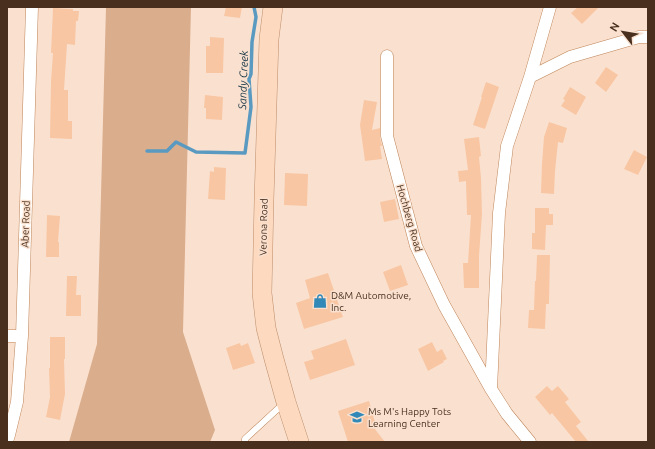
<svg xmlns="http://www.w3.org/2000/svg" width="655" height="449" viewBox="0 0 655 449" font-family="Ubuntu,sans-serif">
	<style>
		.green { fill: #daad8d }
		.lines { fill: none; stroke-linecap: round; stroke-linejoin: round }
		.stream { stroke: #5a9ac1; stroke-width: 3.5 }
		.building { fill: #f8c6a3 }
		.lane-casing { stroke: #be8459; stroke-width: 7 }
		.street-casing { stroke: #be8459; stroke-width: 13 }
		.primary-casing { stroke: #bd8d6b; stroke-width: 20 }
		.lane { stroke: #fff; stroke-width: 6 }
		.street { stroke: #fff; stroke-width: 12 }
		.primary { stroke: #fdd9bf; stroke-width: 19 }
		.labels { text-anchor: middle; stroke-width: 3; stroke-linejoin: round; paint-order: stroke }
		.street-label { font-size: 10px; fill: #49301e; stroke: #fae1cf }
		.poi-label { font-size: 10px; fill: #49301e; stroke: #fae1cf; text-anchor: start }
		.water-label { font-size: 11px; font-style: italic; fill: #153344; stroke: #fae1cf }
	</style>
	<rect width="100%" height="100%" fill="#fae1cf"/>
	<!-- green -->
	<path class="green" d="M 106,7 L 191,7 L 183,332 L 215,430 L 210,442 L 69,442 L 97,344 Z"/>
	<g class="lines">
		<!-- stream -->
		<path class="stream" d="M 147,151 L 167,151 L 176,142 L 196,152 L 245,153 L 251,107 L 249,79 L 251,74 L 252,42 L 256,17 L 254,7"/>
	</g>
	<!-- building -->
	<path class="building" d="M 226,7 L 242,7 L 240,18 L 224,16 Z
		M 578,7 L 599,7 L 582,24 L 571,13 Z
		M 53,8 L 73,9 L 73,11 L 79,11 L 78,21 L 76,21 L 75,45 L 67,44 L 64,90 L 68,90 L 68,121 L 72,121 L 72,139 L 50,138 L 51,81 L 53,53 L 51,53 Z
		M 210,37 L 224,38 L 223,73 L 206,73 L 206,46 L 210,46 Z
		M 606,67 L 618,75 L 606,92 L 595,83 Z
		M 486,82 L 499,87 L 485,129 L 473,125 L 482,97 L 481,97 Z
		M 570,87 L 586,97 L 576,115 L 561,106 L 565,100 L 563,99 Z
		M 205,95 L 223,97 L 222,120 L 206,119 L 206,108 L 204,108 Z
		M 364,100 L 377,102 L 372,130 L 380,128 L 380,138 L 382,146 L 380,146 L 382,159 L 365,161 L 360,125 Z
		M 549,122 L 567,128 L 563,143 L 558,142 L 555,171 L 554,194 L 541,193 L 542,164 L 544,137 Z
		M 479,137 L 481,156 L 479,157 L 481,178 L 482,214 L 479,256 L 479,288 L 464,288 L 463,263 L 468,263 L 471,215 L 467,215 L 466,181 L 459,182 L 458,171 L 468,170 L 464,139 Z
		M 634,150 L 647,157 L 638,175 L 624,169 Z
		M 214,167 L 226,168 L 225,200 L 208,199 L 210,171 L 214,172 Z
		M 285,173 L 308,174 L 307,206 L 284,205 Z
		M 395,199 L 399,219 L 384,222 L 380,202 Z
		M 535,208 L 549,208 L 549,214 L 553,214 L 553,225 L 546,225 L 545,250 L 532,249 L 532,233 L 535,233 Z
		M 47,215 L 60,216 L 58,242 L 59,242 L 59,257 L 46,257 Z
		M 537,255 L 550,255 L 549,304 L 546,304 L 545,329 L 528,328 L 529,310 L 534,310 L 535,281 L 536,281 Z
		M 401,265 L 408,285 L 390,291 L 383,272 Z
		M 328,273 L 343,317 L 304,329 L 296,303 L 310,298 L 305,280 Z
		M 67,276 L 77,276 L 76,295 L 81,295 L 81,316 L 66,316 Z
		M 50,337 L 65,337 L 65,359 L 64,359 L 65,394 L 60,420 L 46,417 L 50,397 L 49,368 L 50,368 Z
		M 346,339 L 355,365 L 310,380 L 304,362 L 314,359 L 311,351 Z
		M 432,342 L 437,352 L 442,349 L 447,359 L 443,361 L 444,362 L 428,371 L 418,349 Z
		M 240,343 L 241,346 L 248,343 L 255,363 L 233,370 L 226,348 Z
		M 547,386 L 552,391 L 558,386 L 569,399 L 565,402 L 581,422 L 576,426 L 589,442 L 576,442 L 552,413 L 550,415 L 535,397 Z
		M 369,401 L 375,422 L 371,424 L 385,442 L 348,442 L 338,411 Z"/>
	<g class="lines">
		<defs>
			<path id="lane" d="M 245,442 L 245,439 L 283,404"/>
			<path id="street" d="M 387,56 L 387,136 L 416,246 L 444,305 L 491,389
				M 530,77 L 570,57 L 639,37 L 648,37
				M 7,336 L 22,336
				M 7,441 L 9,435 L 17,402 L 22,336 L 32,7
				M 530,442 L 507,414 L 491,389 L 499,213 L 507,146 L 530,77 L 550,7"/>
			<path id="primary" d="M 273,7 L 269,39 L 264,200 L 262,293 L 266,328 L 274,359 L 286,402 L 299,442"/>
		</defs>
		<!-- lane casing -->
		<use href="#lane" class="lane-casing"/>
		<!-- street casing -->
		<use href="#street" class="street-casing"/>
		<!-- primary casing -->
		<use href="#primary" class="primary-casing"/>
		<!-- lane -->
		<use href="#lane" class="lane"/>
		<!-- street -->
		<use href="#street" class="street"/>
		<!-- primary -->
		<use href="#primary" class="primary"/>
	</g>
	<!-- icons -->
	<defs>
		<symbol id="shop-bare" viewBox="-9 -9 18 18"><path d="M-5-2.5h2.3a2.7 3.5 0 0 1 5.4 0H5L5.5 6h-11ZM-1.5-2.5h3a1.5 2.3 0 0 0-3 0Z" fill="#3289b8" stroke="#fae1cf" stroke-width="2.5" paint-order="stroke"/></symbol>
		<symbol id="school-bare" viewBox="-9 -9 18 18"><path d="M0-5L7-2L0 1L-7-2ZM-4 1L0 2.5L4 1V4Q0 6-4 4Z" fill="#3289b8" stroke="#fae1cf" stroke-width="2.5" paint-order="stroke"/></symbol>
	</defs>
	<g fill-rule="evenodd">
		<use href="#shop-bare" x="310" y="291" width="20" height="20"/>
		<use href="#school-bare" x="347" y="407" width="20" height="20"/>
	</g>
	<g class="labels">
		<!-- street labels -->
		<g class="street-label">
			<text transform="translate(410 218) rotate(74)" y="4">Hochberg Road</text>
			<text transform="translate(25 224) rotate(-88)" y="4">Aber Road</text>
			<text transform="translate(263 227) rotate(-89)" y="4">Verona Road</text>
		</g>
		<!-- poi labels -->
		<g class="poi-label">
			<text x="331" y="299">D&amp;M Automotive,<tspan x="331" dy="12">Inc.</tspan></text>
			<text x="368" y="415">Ms M's Happy Tots<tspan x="368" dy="12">Learning Center</tspan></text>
		</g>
		<!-- water labels -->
		<g class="water-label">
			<text transform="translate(243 80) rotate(-88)" y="4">Sandy Creek</text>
		</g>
	</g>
	<!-- border -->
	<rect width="655" height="449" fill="none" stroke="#49301e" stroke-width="16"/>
	<!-- north arrow -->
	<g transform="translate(623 32) rotate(301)" stroke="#fae1cf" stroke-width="3" paint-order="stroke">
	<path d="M0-3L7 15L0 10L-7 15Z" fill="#49301e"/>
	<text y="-6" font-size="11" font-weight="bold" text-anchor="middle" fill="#49301e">N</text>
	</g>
</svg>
